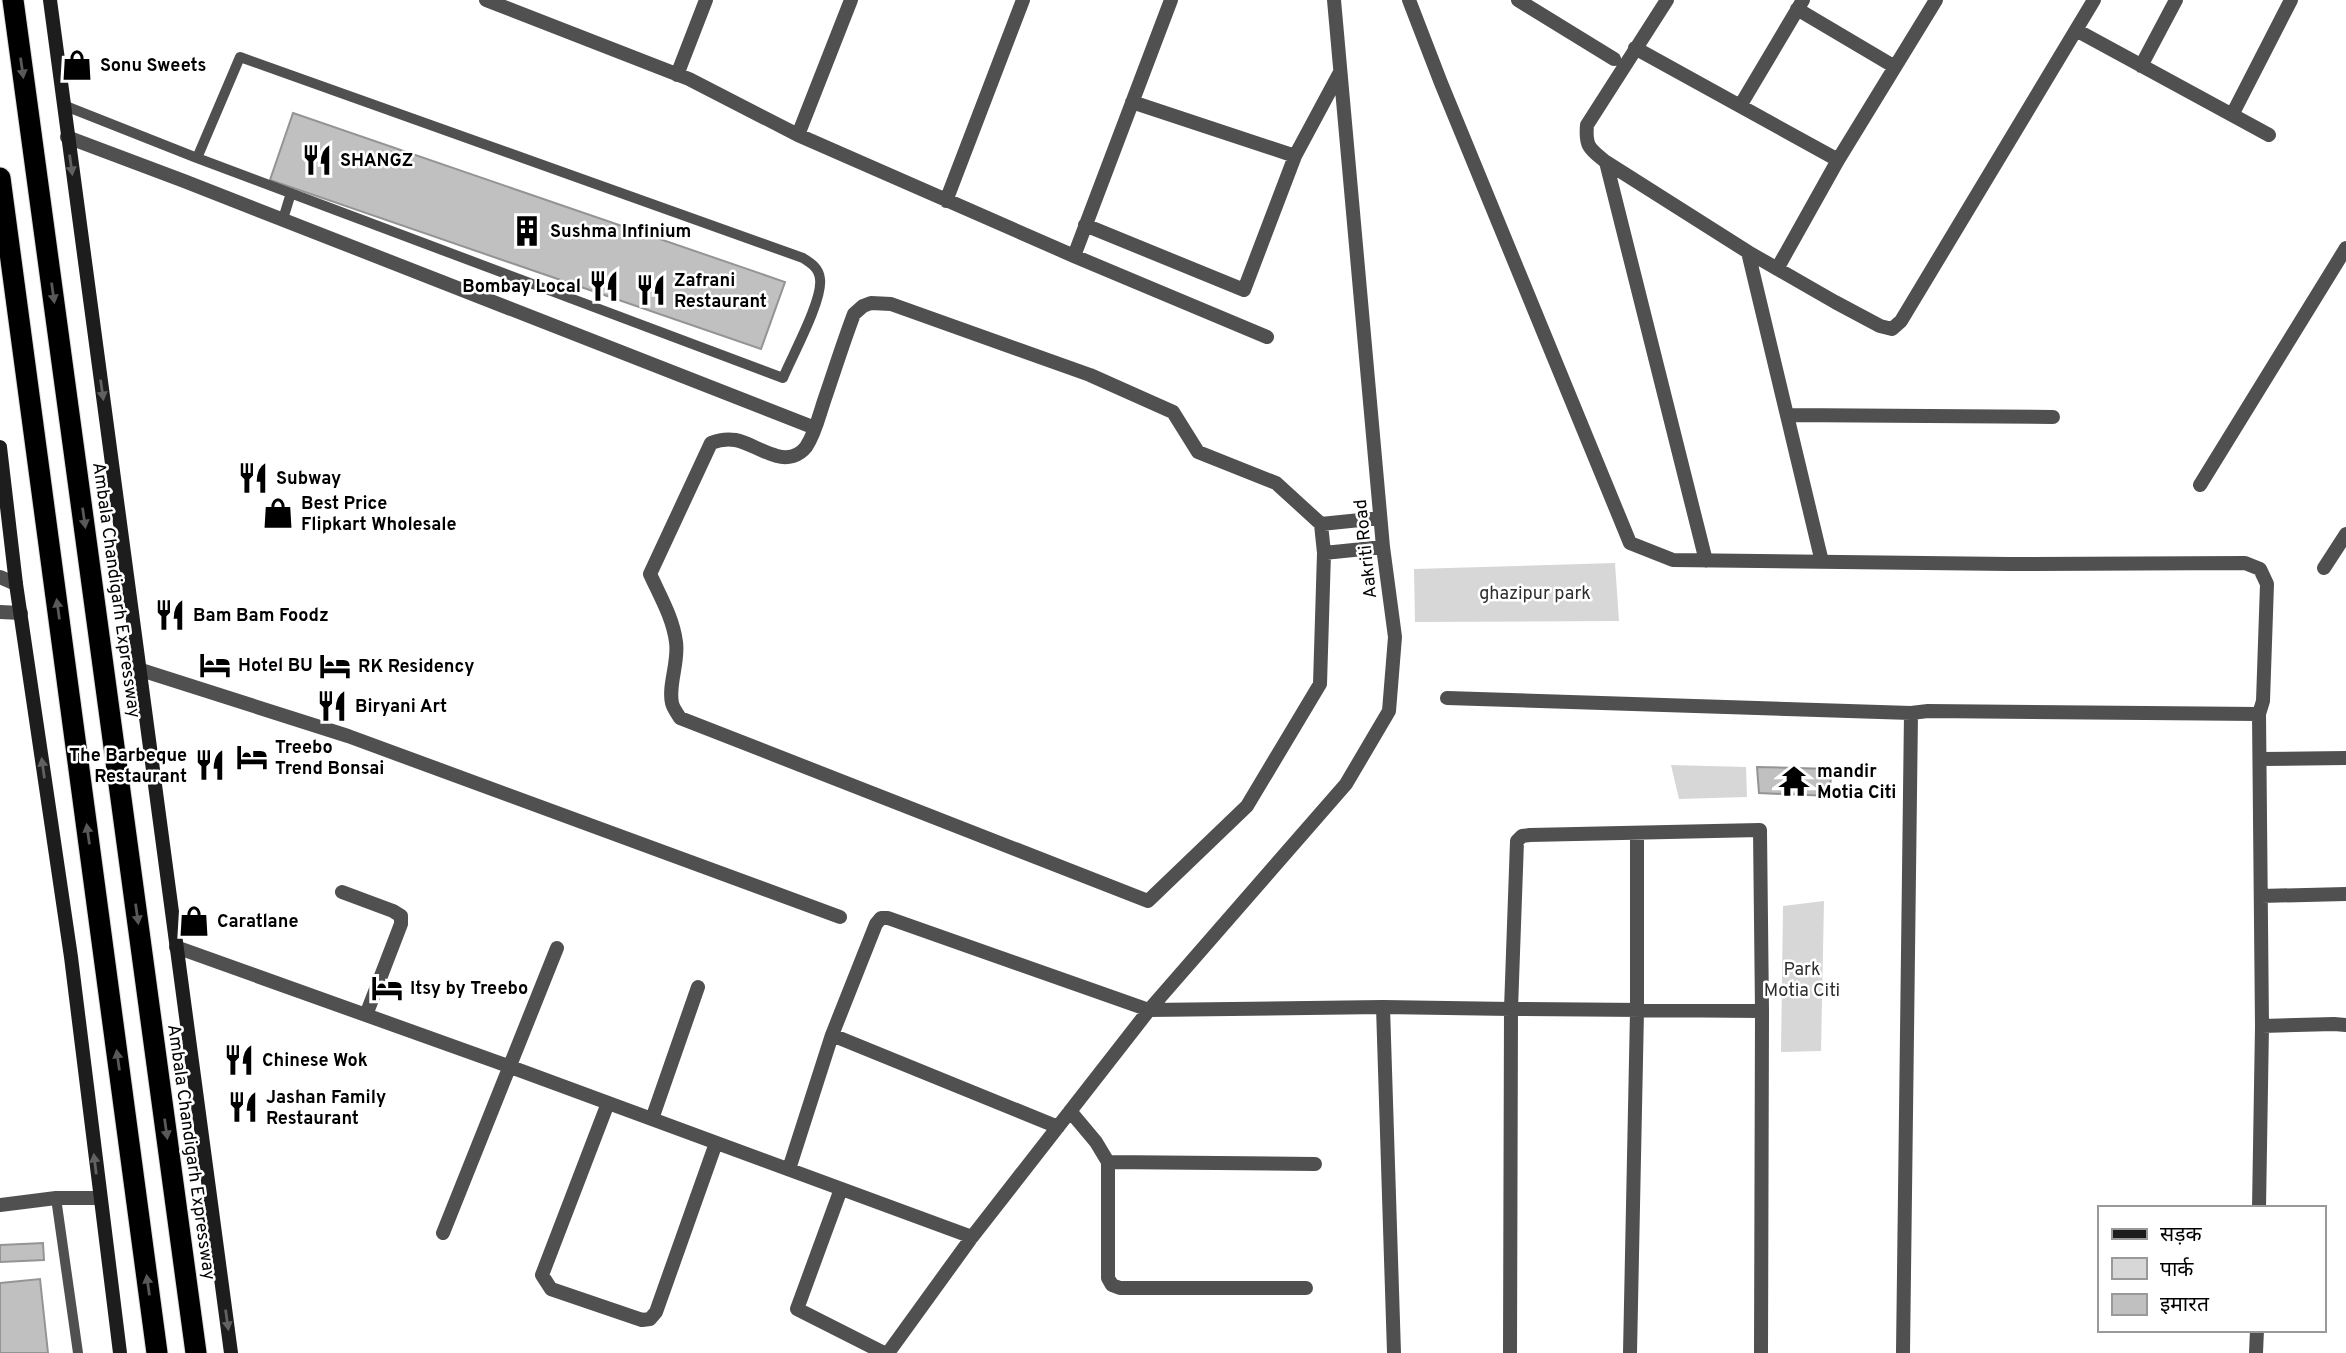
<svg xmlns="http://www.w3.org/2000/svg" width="2346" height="1353" viewBox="0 0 2346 1353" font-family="Overpass,'Noto Sans Devanagari',sans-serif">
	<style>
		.green { fill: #d7d7d7 }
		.building { fill: #c0c0c0; stroke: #949494; stroke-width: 2 }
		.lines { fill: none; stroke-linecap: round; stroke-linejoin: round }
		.highway-casing { stroke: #dbdbdb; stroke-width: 23 }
		.lane { stroke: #505050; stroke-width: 10 }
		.street { stroke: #505050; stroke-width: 14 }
		.secondary { stroke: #1d1d1d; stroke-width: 14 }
		.highway { stroke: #000; stroke-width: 21 }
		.oneway { fill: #595959 }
		.oneway2 { fill: #616161 }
		.labels { text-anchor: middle; stroke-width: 5; stroke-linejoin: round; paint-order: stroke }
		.poi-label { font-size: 18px; font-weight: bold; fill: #000; stroke: #fff; text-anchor: start }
		.street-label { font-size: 18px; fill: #000; stroke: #fff }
		.park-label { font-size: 18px; fill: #2e2e2e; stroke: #fff }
	</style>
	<rect width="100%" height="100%" fill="#fff"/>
	<!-- green -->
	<path class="green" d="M 1615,563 L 1619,621 L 1415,622 L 1414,569 Z
		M 1671,765 L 1746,767 L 1747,797 L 1679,799 Z
		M 1824,901 L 1821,1051 L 1781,1052 L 1783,906 Z"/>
	<!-- building -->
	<path class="building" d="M 293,113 L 785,282 L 761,349 L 270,180 Z
		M 1757,767 L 1831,769 L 1830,796 L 1759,793 Z
		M 43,1243 L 44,1260 L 0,1262 L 0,1245 Z
		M 40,1279 L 48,1353 L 0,1353 L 0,1283 Z"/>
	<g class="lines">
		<defs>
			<path id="highway" d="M 13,0 L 196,1353
				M 0,178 L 157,1353"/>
		</defs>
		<!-- highway casing -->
		<use href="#highway" class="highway-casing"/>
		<!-- lane -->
		<path class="lane" d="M 63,105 L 197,158 L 240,57 L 803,258 C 811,263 819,268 820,279 C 823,300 792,356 783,378 L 197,158
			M 283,219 L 291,193
			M 56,1198 L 78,1353"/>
		<!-- street -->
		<path class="street" d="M 486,0 L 689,79 L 798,135 L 1074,256 L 1267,337
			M 1409,0 L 1441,83 L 1630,543 L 1673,560 L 2009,564 L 2245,563 L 2260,569 L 2267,584 L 2263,701 L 2259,714 L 1928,711 L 1911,713 L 1903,1353
			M 1518,0 L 1614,59
			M 1667,0 L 1587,125 C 1585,147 1590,149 1606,162 L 1706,561
			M 1797,9 L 1895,67
			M 2076,30 L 2269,135
			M 1635,48 L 1838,160
			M 2141,66 L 2176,0
			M 677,75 L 706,0
			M 1132,102 L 1295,156
			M 1740,106 L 1803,0
			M 2232,115 L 2291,0
			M 798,135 L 851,0
			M 67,137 L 184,181 L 815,428
			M 1606,162 L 1748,252 L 1822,562
			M 946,201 L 1023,0
			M 1085,225 L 1244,290 L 1295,156 L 1339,74
			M 1748,252 L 1835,302 L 1880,326 L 1892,329 L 1901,321 L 2094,0
			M 1074,256 L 1171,0
			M 1777,269 L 1838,160 L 1936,0
			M 871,303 L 891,304 L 905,309 L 1090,375 L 1173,412 L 1198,452 L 1276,483 L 1321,524 L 1324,553 L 1320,684 L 1247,806 L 1148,901 L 680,718 C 677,713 673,708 672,703 C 668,685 679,662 676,642 C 673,618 660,596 650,574 L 711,443 C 739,432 751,449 777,456 C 788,459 799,456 806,447 C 815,434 819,416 824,401 C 834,372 843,343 854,314 L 863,306 Z
			M 1787,415 L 2053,417
			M 2200,485 L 2346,248
			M 1321,524 L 1380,518
			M 1324,553 L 1383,547
			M 2324,568 L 2346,534
			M 0,577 L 16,584
			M 0,612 L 21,613
			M 141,670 L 348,736 L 840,917
			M 1447,698 L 1911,713
			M 2260,759 L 2346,758
			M 342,892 L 393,911 L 401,916 L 401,924 L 366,1015
			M 2261,896 L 2346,894
			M 176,947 L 497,1062 L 972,1237
			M 1383,1007 L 1511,1009 L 1510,1353
			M 2262,1026 L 2334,1024 L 2346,1025
			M 832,1035 L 1058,1127
			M 608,1103 L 542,1275 L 551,1289 L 642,1320 L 650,1319 L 656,1312 L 716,1143
			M 1070,1111 L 1096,1142 L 1108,1162 L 1108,1278 L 1112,1285 L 1120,1288 L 1306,1288
			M 652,1119 L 698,987
			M 1108,1162 L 1315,1164
			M 789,1169 L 832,1035 L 876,924 L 881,918 L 888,918 L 1149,1010 L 1346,784 L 1389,711 L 1395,637 L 1383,547 L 1334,0
			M 841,1189 L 797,1309 L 884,1353
			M 0,1205 L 56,1198 L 100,1198
			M 2259,1208 L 2262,1026 L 2259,714
			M 443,1233 L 557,948
			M 888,1353 L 972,1237 L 1149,1010 L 1383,1007 L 1394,1353
			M 1630,1353 L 1637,1011 L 1637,833
			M 1761,1353 L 1762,1011 L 1511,1009 L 1517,841 L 1522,836 L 1530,835 L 1760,830 L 1762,1011
			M 2256,1353 L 2257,1330"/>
		<!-- secondary -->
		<path class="secondary" d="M 50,0 L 231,1353
			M 0,447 L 16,584 L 71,957 L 120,1353"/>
		<!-- highway -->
		<use href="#highway" class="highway"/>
	</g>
	<!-- one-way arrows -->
	<defs><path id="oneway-solid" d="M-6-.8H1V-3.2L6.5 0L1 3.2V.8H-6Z" transform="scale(1.75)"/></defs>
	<g class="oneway">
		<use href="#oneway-solid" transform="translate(22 68) rotate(82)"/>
		<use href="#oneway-solid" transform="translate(53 293) rotate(82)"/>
		<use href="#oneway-solid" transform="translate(84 518) rotate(82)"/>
		<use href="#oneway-solid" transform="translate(58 609) rotate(-98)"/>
		<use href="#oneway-solid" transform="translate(88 834) rotate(-98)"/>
		<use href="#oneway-solid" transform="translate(137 914) rotate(82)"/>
		<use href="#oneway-solid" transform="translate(118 1060) rotate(-98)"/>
		<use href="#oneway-solid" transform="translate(166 1129) rotate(82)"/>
		<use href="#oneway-solid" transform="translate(148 1285) rotate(-98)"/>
	</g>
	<g class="oneway2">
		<use href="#oneway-solid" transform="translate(71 165) rotate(82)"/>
		<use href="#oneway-solid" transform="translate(102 390) rotate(82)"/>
		<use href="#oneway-solid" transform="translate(43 768) rotate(-98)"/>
		<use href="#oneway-solid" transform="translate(95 1164) rotate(-97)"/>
		<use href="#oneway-solid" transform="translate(227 1320) rotate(82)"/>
	</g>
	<!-- icons -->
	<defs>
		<symbol id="shop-bare" viewBox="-9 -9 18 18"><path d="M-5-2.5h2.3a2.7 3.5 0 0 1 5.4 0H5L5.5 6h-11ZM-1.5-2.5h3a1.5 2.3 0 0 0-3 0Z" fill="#000" stroke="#fff" stroke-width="2.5" paint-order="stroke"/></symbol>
		<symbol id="restaurant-bare" viewBox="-9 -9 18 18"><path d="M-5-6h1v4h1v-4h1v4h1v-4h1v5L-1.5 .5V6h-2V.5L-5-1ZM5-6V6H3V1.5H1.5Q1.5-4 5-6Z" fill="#000" stroke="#fff" stroke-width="2.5" paint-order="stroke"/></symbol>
		<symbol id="building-bare" viewBox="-9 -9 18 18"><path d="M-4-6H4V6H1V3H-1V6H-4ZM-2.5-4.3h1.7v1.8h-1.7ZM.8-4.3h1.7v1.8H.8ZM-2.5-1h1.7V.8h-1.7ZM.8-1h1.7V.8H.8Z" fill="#000" stroke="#fff" stroke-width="2.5" paint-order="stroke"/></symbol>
		<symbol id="hotel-bare" viewBox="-9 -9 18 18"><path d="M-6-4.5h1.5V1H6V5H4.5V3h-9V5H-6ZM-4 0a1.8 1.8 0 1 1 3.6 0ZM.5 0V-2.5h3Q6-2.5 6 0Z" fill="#000" stroke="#fff" stroke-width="2.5" paint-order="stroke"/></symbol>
		<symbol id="temple-bare" viewBox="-9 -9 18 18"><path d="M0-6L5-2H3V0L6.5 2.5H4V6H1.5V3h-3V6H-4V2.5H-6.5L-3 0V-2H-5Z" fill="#000" stroke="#fff" stroke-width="2.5" paint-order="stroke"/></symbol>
	</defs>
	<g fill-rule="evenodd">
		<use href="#shop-bare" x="55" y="43" width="44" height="44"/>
		<use href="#restaurant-bare" x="295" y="138" width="44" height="44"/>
		<use href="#building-bare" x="505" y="209" width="44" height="44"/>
		<use href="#restaurant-bare" x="582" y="264" width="44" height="44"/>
		<use href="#restaurant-bare" x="629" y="268" width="44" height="44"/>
		<use href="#restaurant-bare" x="231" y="456" width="44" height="44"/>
		<use href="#shop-bare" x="256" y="491" width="44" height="44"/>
		<use href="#restaurant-bare" x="148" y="593" width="44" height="44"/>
		<use href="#hotel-bare" x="193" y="643" width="44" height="44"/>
		<use href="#hotel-bare" x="313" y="644" width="44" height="44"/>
		<use href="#restaurant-bare" x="310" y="684" width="44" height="44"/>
		<use href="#hotel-bare" x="230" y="735" width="44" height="44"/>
		<use href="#restaurant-bare" x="188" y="743" width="44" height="44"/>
		<use href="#temple-bare" x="1772" y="759" width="44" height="44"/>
		<use href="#shop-bare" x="172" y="899" width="44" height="44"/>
		<use href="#hotel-bare" x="365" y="966" width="44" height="44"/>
		<use href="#restaurant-bare" x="217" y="1038" width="44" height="44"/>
		<use href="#restaurant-bare" x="221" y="1085" width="44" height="44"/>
	</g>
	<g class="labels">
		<!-- poi labels -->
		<g class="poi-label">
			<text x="100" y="71">Sonu Sweets</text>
			<text x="340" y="166">SHANGZ</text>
			<text x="550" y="237">Sushma Infinium</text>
			<text x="674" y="286">Zafrani<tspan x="674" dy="21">Restaurant</tspan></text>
			<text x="581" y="292" text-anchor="end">Bombay Local</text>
			<text x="276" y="484">Subway</text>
			<text x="301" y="509">Best Price<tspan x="301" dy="21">Flipkart Wholesale</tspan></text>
			<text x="193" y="621">Bam Bam Foodz</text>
			<text x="238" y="671">Hotel BU</text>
			<text x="358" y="672">RK Residency</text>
			<text x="355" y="712">Biryani Art</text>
			<text x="275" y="753">Treebo<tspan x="275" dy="21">Trend Bonsai</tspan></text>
			<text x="187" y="761" text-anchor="end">The Barbeque<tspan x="187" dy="21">Restaurant</tspan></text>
			<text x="1817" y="777">mandir<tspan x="1817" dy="21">Motia Citi</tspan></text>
			<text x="217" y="927">Caratlane</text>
			<text x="410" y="994">Itsy by Treebo</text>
			<text x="262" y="1066">Chinese Wok</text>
			<text x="266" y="1103">Jashan Family<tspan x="266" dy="21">Restaurant</tspan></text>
		</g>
		<!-- street labels -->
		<g class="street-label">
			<text transform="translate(1365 549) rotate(-96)" y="6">Aakriti Road</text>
			<text transform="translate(117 590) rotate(82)" y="6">Ambala Chandigarh Expressway</text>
			<text transform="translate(192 1152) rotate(82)" y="6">Ambala Chandigarh Expressway</text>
		</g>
		<!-- park labels -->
		<g class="park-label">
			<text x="1535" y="599">ghazipur park</text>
			<text x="1802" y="975">Park<tspan x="1802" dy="21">Motia Citi</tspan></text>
		</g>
	</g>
	<!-- legend -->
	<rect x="2098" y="1206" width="228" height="126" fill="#ffffff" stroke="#999999" stroke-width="2"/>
	<rect x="2112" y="1229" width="35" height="10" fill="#1d1d1d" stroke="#999999" stroke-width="2"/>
	<text x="2160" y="1241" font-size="21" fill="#000000">सड़क</text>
	<rect x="2112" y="1258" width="35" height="21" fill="#d7d7d7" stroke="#999999" stroke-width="2"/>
	<text x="2160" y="1276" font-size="21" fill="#000000">पार्क</text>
	<rect x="2112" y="1294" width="35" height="21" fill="#c0c0c0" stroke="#999999" stroke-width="2"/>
	<text x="2160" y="1311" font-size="21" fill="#000000">इमारत</text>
</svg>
